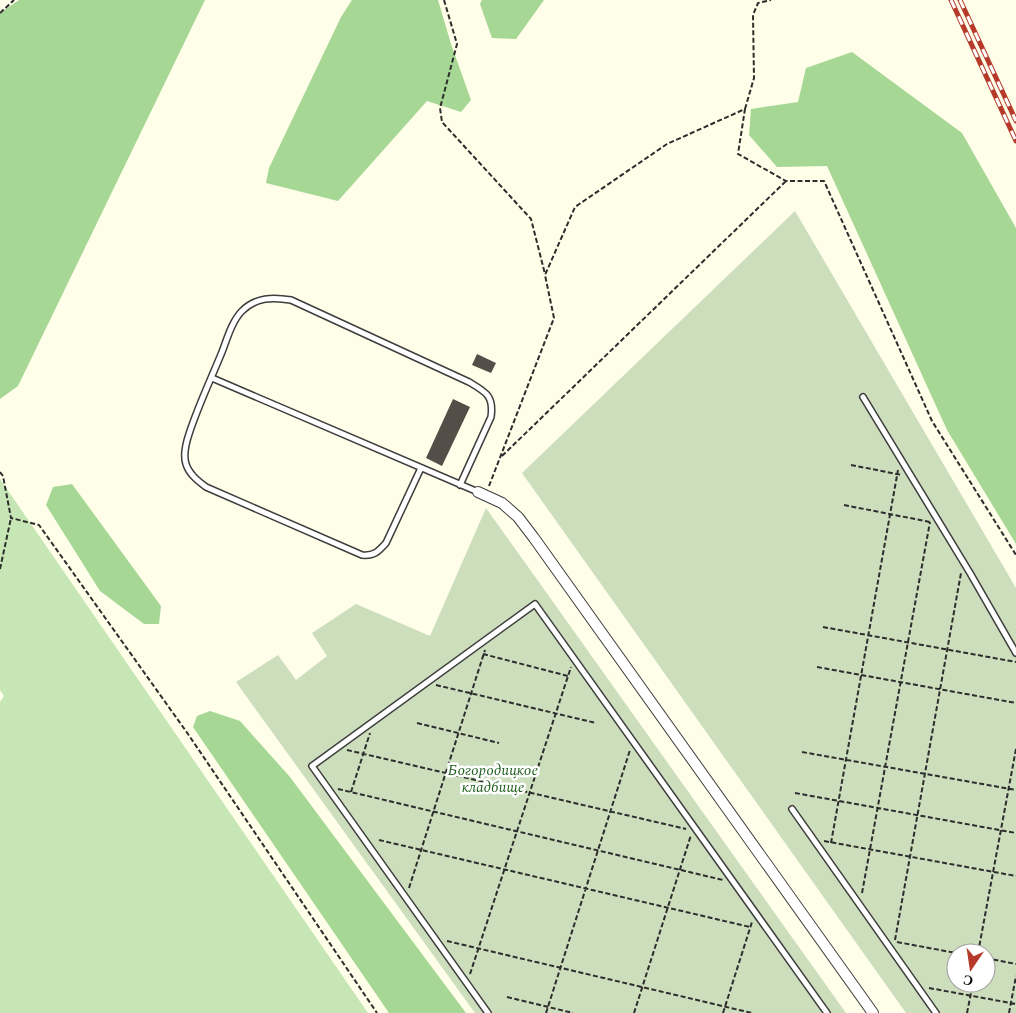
<svg xmlns="http://www.w3.org/2000/svg" width="1016" height="1013" viewBox="0 0 1016 1013" font-family="Spectral,serif">
	<style>
		.green { fill: #c6e6b5 }
		.forest { fill: #a7d795 }
		.cemetery { fill: #cddebd; fill-rule: evenodd }
		.building { fill: #534e48 }
		.lines { fill: none; stroke-linecap: round; stroke-linejoin: round }
		.service-casing { stroke: #3e3e3e; stroke-width: 8 }
		.minor-casing { stroke: #3e3e3e; stroke-width: 12 }
		.path { stroke: #2d2d2d; stroke-width: 2; stroke-dasharray: 5 2.5; stroke-linecap: butt }
		.service { stroke: #fff; stroke-width: 5 }
		.minor { stroke: #fff; stroke-width: 10 }
		.rail-casing { stroke: #b53a29; stroke-width: 5 }
		.rail { stroke: #fff; stroke-width: 3; stroke-dasharray: 9; stroke-linecap: butt }
		.labels { text-anchor: middle; stroke-width: 5; stroke-linejoin: round; paint-order: stroke }
		.park-label { font-size: 15px; font-style: italic; fill: #215f1e; stroke: #fff }
	</style>
	<rect width="100%" height="100%" fill="#fefee9"/>
	<!-- green -->
	<path class="green" d="M 0,479 L 368,1013 L 0,1013 L 0,702 L 4,696 L 0,690 Z"/>
	<!-- forest -->
	<path class="forest" d="M 19,0 L 205,0 L 18,386 L 0,399 L 0,13 Z
		M 352,0 L 438,0 L 451,44 L 471,100 L 461,112 L 427,101 L 338,201 L 266,183 L 269,168 L 341,17 Z
		M 482,0 L 544,0 L 516,39 L 492,38 L 480,4 Z
		M 852,52 L 962,133 L 1016,228 L 1016,544 L 947,430 L 827,166 L 777,167 L 749,135 L 751,109 L 798,102 L 806,68 Z
		M 72,484 L 161,606 L 159,624 L 144,624 L 100,591 L 46,505 L 53,487 Z
		M 210,711 L 240,721 L 290,777 L 466,1013 L 389,1013 L 193,727 L 197,716 Z"/>
	<!-- cemetery -->
	<path class="cemetery" d="M 795,211 L 1016,588 L 1016,1013 L 906,1013 L 522,473 ZM 956,953 L 986,953 L 986,983 L 956,983 Z
		M 486,508 L 846,1013 L 475,1013 L 236,682 L 278,655 L 296,680 L 327,656 L 312,633 L 356,604 L 430,636 Z"/>
	<!-- building -->
	<path class="building" d="M 477,354 L 496,363 L 491,373 L 472,365 Z
		M 453,399 L 470,407 L 442,466 L 426,458 Z"/>
	<g class="lines">
		<defs>
			<path id="service" d="M 212,378 L 478,492
				M 863,397 L 970,573 L 1016,653
				M 421,468 L 386,543 C 378,552 374,556 362,555 L 206,487 C 198,481 189,474 186,464 C 183,455 186,443 189,434 C 198,406 211,379 222,352 C 227,339 232,321 242,311 C 256,297 273,297 291,300 L 469,382 C 486,392 494,396 491,417 L 460,485
				M 792,809 L 936,1013
				M 488,1013 L 312,766 L 535,604 L 827,1013"/>
			<path id="minor" d="M 478,492 L 502,503 L 518,517 L 534,538 L 873,1013"/>
		</defs>
		<!-- service casing -->
		<use href="#service" class="service-casing"/>
		<!-- minor casing -->
		<use href="#minor" class="minor-casing"/>
		<!-- path -->
		<path class="path" d="M 444,0 L 457,44 L 440,108 L 442,122 L 531,219 L 545,274
			M 0,13 L 14,0
			M 745,109 L 754,78 L 753,15 L 758,3 L 771,0
			M 502,456 L 786,181
			M 851,465 L 902,475
			M 0,472 L 3,476 L 11,518 L 39,525 L 188,734 L 377,1013
			M 489,486 L 554,318 L 545,275 L 575,207 L 667,144 L 745,109 L 738,154 L 786,181 L 824,181 L 932,421 L 1016,555
			M 844,505 L 930,522
			M 0,569 L 11,518
			M 823,627 L 1016,662
			M 483,654 L 568,676
			M 817,667 L 1016,703
			M 436,685 L 596,723
			M 417,723 L 499,743
			M 347,750 L 686,829
			M 802,752 L 1016,790
			M 338,789 L 723,880
			M 351,792 L 370,733
			M 795,793 L 1016,833
			M 379,840 L 750,927
			M 824,841 L 1016,876
			M 831,843 L 898,470
			M 409,888 L 485,650
			M 862,893 L 930,522
			M 895,940 L 961,573
			M 447,941 L 752,1013
			M 897,942 L 956,953
			M 978,953 L 1016,749
			M 986,958 L 1016,964
			M 470,974 L 571,667
			M 929,988 L 1016,1004
			M 507,997 L 573,1013
			M 546,1013 L 630,750
			M 634,1013 L 691,835
			M 723,1013 L 752,922
			M 967,1013 L 973,983
			M 1009,1013 L 1016,976"/>
		<!-- service -->
		<use href="#service" class="service"/>
		<!-- minor -->
		<use href="#minor" class="minor"/>
		<defs>
			<path id="rail" d="M 951,0 L 1016,141
				M 960,0 L 1016,121"/>
		</defs>
		<!-- rail casing -->
		<use href="#rail" class="rail-casing"/>
		<!-- rail -->
		<use href="#rail" class="rail"/>
	</g>
	<g class="labels">
		<!-- park labels -->
		<g class="park-label">
			<text x="493" y="775">Богородицкое<tspan x="493" dy="17">кладбище</tspan></text>
		</g>
	</g>
	<!-- north arrow -->
	<g transform="translate(971 968) rotate(193)"><circle r="24" fill="#ffffff" stroke="#9d9d9d"/>
	<path d="M0-4L9 19L0 12L-9 19Z" fill="#b53a29"/>
	<text y="-8" font-size="14" font-weight="bold" text-anchor="middle" fill="#0b0b0b">С</text>
	</g>
</svg>
